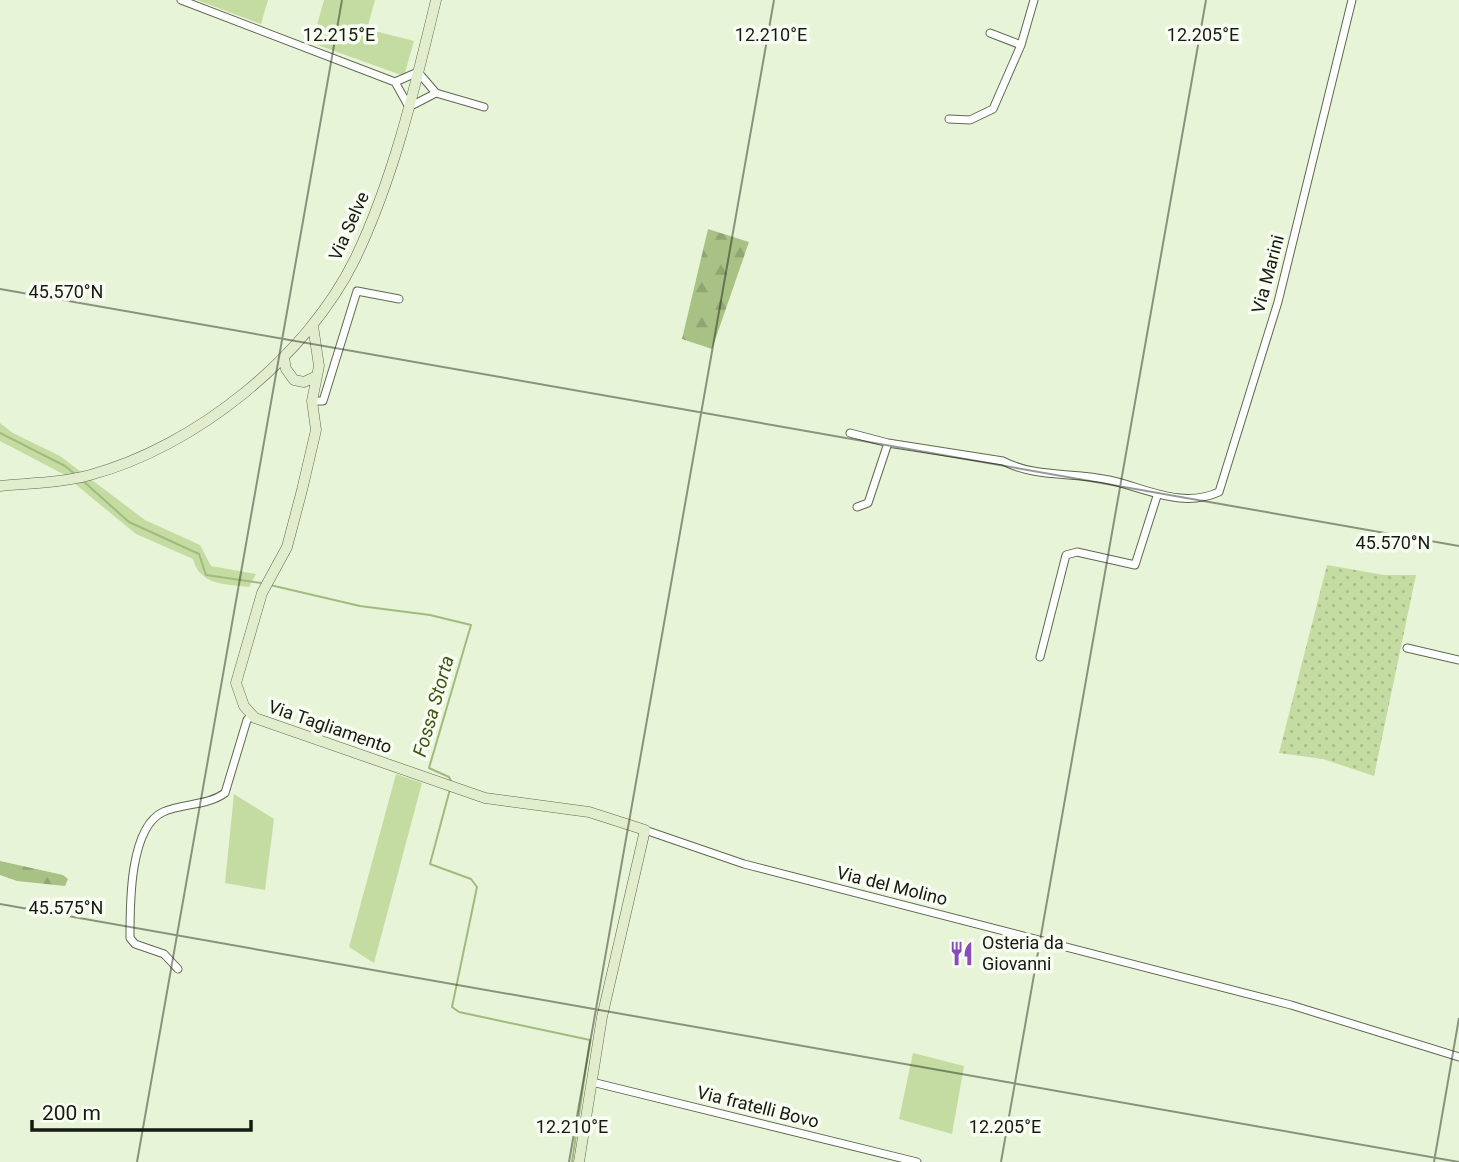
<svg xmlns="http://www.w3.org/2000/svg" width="1459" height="1162" viewBox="0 0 1459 1162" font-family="Roboto,sans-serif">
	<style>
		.green { fill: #c4dca1 }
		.forest { fill: url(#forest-firs) }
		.park { fill: url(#park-dots) }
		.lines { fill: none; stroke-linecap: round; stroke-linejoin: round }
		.stream { stroke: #a1ba7e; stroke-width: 2 }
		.street-casing { stroke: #5e694f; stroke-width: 9 }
		.secondary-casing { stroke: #5e694f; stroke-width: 11 }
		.street { stroke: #fff; stroke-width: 7 }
		.secondary { stroke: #e2edce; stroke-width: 10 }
		.ticks { fill: none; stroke: #161a10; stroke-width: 2; stroke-opacity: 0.45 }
		.labels { text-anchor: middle; stroke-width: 7; stroke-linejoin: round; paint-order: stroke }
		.street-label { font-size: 18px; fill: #161a10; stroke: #f9fef3 }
		.poi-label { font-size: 18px; fill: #161a10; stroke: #f9fef3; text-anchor: start }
		.water-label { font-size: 19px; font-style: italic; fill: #3f5514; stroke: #f9fef3 }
		.ticks-label { font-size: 18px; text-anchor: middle; fill: #161a10; stroke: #f9fef3; stroke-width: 7; stroke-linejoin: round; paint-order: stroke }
	</style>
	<defs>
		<pattern id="forest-firs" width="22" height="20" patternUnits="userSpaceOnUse" patternTransform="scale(1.75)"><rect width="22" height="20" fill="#a8c184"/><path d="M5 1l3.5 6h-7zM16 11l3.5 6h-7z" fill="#90a571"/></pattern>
		<pattern id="park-dots" width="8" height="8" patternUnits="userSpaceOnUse" patternTransform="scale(1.75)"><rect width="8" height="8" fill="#c4dca1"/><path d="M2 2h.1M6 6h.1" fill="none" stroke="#a8bc8a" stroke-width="1.8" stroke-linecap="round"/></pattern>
	</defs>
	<rect width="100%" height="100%" fill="#e8f4d7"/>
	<!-- green -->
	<path class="green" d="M 197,0 L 268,0 L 261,24 Z
		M 324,0 L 375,0 L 367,29 L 414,41 L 404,76 L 312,43 Z
		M 0,423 L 13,433 L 60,456 L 145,520 L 200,545 L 211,566 L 256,574 L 249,587 C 226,584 200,586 193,559 L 136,534 L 63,474 L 0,441 Z
		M 396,774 L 422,783 L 374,963 L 349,947 Z
		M 234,794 L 274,819 L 265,890 L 225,883 Z
		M 913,1053 L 964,1066 L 952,1134 L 899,1119 Z"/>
	<!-- forest -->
	<path class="forest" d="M 708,229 L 749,242 L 712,349 L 682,339 Z
		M 0,861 L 63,875 L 68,879 L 65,886 L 17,881 L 0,875 Z"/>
	<!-- park -->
	<path class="park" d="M 1327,565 L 1384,575 L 1416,575 L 1374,776 L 1323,759 L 1279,753 Z"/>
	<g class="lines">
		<!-- stream -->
		<path class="stream" d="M 0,433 L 65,466 L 75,474
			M 82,480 L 129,522 L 199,554 L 206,575 L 261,583
			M 270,585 L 360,606 L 430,615 L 471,625 L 429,768 L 449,777 L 452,783
			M 450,789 L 430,864 L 471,879 L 477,887 L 452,1007 L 459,1012 L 590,1040 L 572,1162"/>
		<defs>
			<path id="street" d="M 181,0 L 395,82 L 409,107 L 436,93
				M 990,33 L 1021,45
				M 395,82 L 418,72 L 436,93 L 484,107
				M 949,119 L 970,120 L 993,109 L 1021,45 L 1034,0
				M 312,401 L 323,401 L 357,291 L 399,299
				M 850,433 L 888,443 L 1003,461 C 1035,478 1074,472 1109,480 C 1146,488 1181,509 1219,492 L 1278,302 L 1352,0
				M 857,507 L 868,503 L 888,443
				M 1407,648 L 1459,660
				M 1040,657 L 1066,555 L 1077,552 L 1135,565 L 1157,496
				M 645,830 L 744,864 L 1291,1005 L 1459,1057
				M 178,969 L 164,954 L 135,944 L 130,938 C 130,906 129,828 163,812 C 183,803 207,806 225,793 L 247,720 L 252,715
				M 592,1082 L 917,1162"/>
			<path id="secondary" d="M 284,358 L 286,369 L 294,380 L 304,382 L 317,376 L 319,366 L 313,326
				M 317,376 L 312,401 L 316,430 L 302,490 L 287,547 L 262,593 L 236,683 L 244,706 L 255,718 L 485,798 L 589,812 L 645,830 L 602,1017 L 579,1162
				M 0,486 C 30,483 61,483 90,475 C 195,447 307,357 355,259 C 394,178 415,87 436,0"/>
		</defs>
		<!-- street casing -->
		<use href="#street" class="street-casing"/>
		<!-- secondary casing -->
		<use href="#secondary" class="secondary-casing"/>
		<!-- street -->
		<use href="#street" class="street"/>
		<!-- secondary -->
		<use href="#secondary" class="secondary"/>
	</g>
	<!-- ticks -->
	<path class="ticks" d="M 0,289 L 1459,546M 0,904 L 1459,1162M 137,1162 L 342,0M 569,1162 L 774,0M 1001,1162 L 1206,0M 1434,1162 L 1459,1018"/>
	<!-- icons -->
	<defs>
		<symbol id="restaurant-bare" viewBox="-9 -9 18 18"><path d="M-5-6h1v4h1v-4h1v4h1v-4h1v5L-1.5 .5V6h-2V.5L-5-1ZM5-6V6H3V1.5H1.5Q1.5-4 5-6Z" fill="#8a4ac0" stroke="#f9fef3" stroke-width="2.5" paint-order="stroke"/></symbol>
	</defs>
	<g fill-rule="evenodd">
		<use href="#restaurant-bare" x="944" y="936" width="35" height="35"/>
	</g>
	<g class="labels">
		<!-- street labels -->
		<g class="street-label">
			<text transform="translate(349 226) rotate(-66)" y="6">Via Selve</text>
			<text transform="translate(1268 274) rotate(-75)" y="6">Via Marini</text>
			<text transform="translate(330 727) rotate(19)" y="6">Via Tagliamento</text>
			<text transform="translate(892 886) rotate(14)" y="6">Via del Molino</text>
			<text transform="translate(758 1107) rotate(14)" y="6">Via fratelli Bovo</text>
		</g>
		<!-- poi labels -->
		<g class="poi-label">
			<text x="982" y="949">Osteria da<tspan x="982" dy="21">Giovanni</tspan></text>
		</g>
		<!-- water labels -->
		<g class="water-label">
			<text transform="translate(433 706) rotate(-74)" y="7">Fossa Storta</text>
		</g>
	</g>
	<g class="ticks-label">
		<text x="339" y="41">12.215°E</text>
		<text x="771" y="41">12.210°E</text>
		<text x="1203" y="41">12.205°E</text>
		<text x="66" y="298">45.570°N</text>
		<text x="1393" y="549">45.570°N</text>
		<text x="66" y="914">45.575°N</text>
		<text x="572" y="1133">12.210°E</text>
		<text x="1005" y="1133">12.205°E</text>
	</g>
	<!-- scale -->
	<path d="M32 1120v10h219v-10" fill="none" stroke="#161a10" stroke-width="3.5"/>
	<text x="42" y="1120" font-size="21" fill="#161a10" stroke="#f9fef3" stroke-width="5" paint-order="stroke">200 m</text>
</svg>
